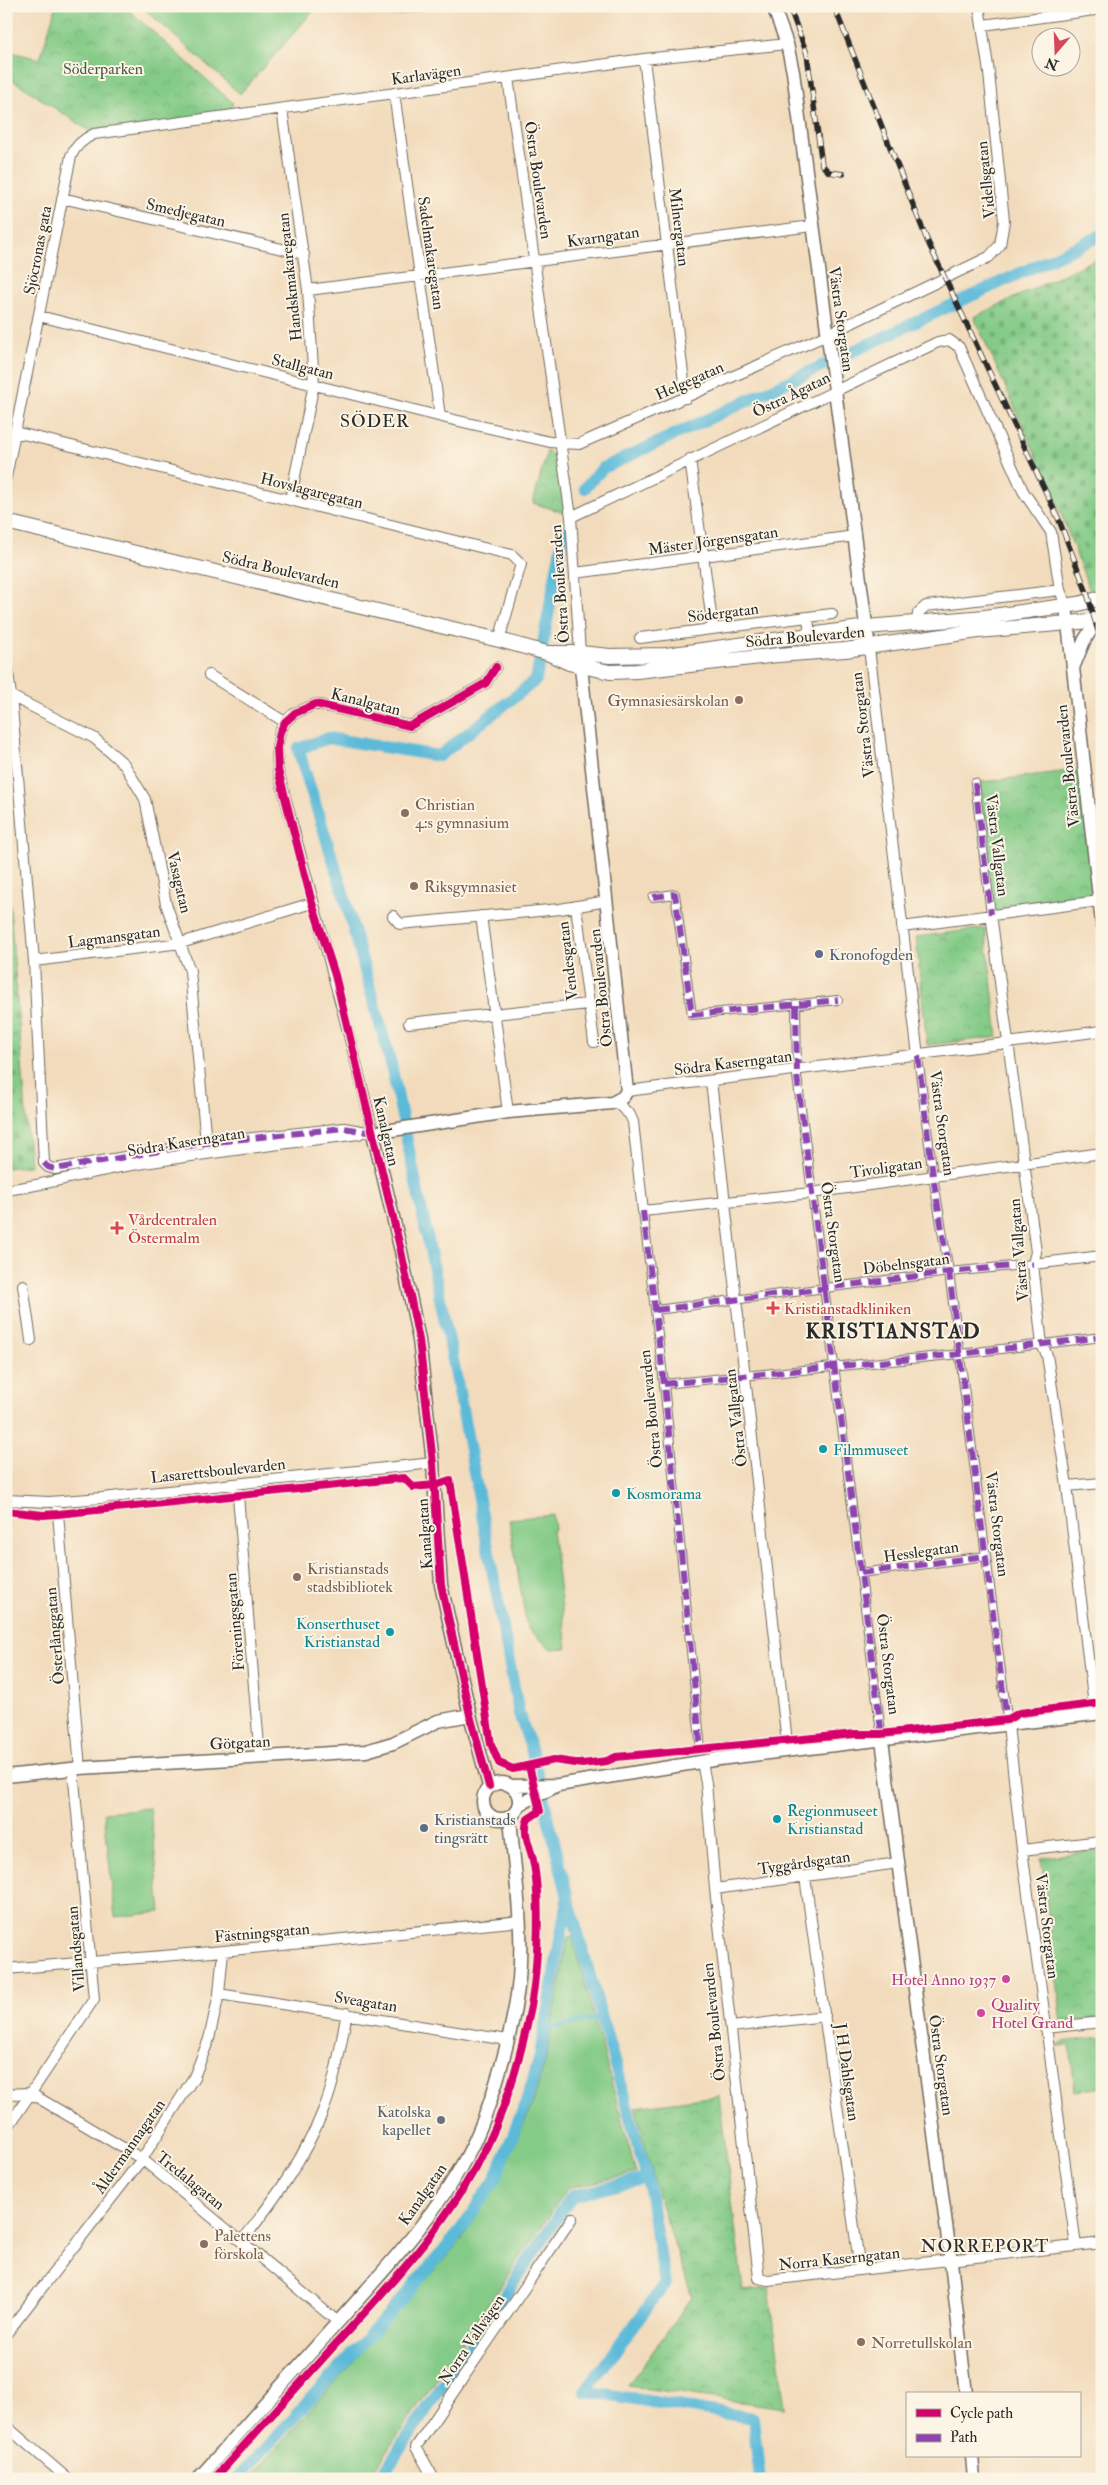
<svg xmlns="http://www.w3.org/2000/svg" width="1108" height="2485" viewBox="0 0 1108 2485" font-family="'IM FELL Double Pica',serif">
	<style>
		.green { fill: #84cb87; stroke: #587b59 }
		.cemetery { fill: url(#cemetery-stones); stroke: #587b59 }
		.park { fill: url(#park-crowns); stroke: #587b59 }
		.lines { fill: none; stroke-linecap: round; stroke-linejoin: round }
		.stream { stroke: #5bbad9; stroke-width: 4 }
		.canal { stroke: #5bbad9; stroke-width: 12 }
		.pedestrian-casing { stroke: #71695e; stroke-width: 10 }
		.minor-casing { stroke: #71695e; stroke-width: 12 }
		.tertiary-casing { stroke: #71695e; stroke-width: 15 }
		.secondary-casing { stroke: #71695e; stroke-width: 16 }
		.pedestrian { stroke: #fff; stroke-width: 8 }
		.minor { stroke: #fff; stroke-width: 10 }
		.tertiary { stroke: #fff; stroke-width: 12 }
		.secondary { stroke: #fff; stroke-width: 14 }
		.rail-casing { stroke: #2b2b2b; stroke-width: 5.5 }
		.rail { stroke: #fcf5e5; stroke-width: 4; stroke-dasharray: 11; stroke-linecap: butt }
		.quiet { stroke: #8e44ad; stroke-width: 6; stroke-dasharray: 12 6; stroke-linecap: butt }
		.cycleway-casing { stroke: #fcf5e5; stroke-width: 11 }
		.cycleway { stroke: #d6006c; stroke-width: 8 }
		.education-dot { fill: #8d6e63; stroke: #fcf5e5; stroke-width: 2 }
		.service-dot { fill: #5c6f8a; stroke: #fcf5e5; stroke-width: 2 }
		.health-dot { fill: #e0444e; stroke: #fcf5e5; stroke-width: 2 }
		.culture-dot { fill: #0f9aa8; stroke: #fcf5e5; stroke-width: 2 }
		.hotel-dot { fill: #d1479c; stroke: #fcf5e5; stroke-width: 2 }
		.worship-dot { fill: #6b7280; stroke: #fcf5e5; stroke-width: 2 }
		.labels { text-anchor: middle; stroke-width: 4; stroke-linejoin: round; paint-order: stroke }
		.park-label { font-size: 16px; fill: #465b47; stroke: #fcf5e5 }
		.street-label { font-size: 16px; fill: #2b2b2b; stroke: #fcf5e5 }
		.education-label { font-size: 16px; fill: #785e54; stroke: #fcf5e5; text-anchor: start }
		.service-label { font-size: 16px; fill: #4e5e75; stroke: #fcf5e5; text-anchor: start }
		.health-label { font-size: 16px; fill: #be3a42; stroke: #fcf5e5; text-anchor: start }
		.culture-label { font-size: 16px; fill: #0d838f; stroke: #fcf5e5; text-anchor: start }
		.hotel-label { font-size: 16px; fill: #b23c85; stroke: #fcf5e5; text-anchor: end }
		.worship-label { font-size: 16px; fill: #5b616d; stroke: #fcf5e5; text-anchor: end }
		.neighbourhood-label { font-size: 18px; letter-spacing: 1px; fill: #2b2b2b; stroke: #fcf5e5 }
		.district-label { font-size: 21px; font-weight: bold; letter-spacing: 1px; fill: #2b2b2b; stroke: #fcf5e5 }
	</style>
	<defs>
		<pattern id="cemetery-stones" width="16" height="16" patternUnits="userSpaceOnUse" patternTransform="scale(1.25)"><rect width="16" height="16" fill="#84cb87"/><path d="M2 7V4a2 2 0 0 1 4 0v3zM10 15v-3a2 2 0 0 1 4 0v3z" fill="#72ae75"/></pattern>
		<pattern id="park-crowns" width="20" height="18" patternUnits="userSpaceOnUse" patternTransform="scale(1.25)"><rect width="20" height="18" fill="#84cb87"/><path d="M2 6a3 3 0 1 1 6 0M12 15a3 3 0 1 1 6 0" fill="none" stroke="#72ae75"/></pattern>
	</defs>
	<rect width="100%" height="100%" fill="#fcf5e5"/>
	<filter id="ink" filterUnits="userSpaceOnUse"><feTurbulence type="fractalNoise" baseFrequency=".02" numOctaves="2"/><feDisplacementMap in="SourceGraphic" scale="10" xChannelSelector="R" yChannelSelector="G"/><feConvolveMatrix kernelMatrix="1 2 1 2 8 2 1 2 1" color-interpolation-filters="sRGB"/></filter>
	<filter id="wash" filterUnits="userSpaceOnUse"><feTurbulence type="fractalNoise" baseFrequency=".0096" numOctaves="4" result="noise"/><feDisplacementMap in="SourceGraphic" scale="20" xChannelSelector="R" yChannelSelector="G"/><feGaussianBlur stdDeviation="1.12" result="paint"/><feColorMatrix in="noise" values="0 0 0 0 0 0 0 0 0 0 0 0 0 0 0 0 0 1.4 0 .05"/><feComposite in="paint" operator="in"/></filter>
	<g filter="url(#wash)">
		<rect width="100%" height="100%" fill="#f2dbbc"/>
		<!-- green -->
		<path class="green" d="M 141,6 L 311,6 L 315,9 L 240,94 Z
			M 355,6 L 427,6 C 406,18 376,20 355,6 Z
			M 553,1515 L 555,1529 L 552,1530 L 567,1648 L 551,1649 L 527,1628 L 509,1519 Z
			M 150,1808 L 161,1912 L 115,1917 L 104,1812 Z
			M 572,1936 L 636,2173 L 568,2188 L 368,2479 L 249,2479 L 462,2239 L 498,2182 L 532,2105 L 545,2062 L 568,1937 Z
			M 1102,2037 L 1102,2087 L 1075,2091 L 1070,2045 L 1059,2046 L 1061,2042 Z"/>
		<!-- cemetery -->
		<path class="cemetery" d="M 1102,256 L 1102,588 L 1090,591 L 1056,500 L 974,317 Z
			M 6,856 L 30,1166 L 6,1168 Z"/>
		<!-- park -->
		<path class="park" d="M 56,6 L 124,6 L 233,103 L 228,116 L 94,134 L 14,81 L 6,79 L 6,51 L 40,59 Z
			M 547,451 C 565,460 563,494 565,513 L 533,503 Z
			M 1083,769 L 1099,901 L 991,914 L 975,783 Z
			M 985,928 L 998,1037 L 927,1045 L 916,937 Z
			M 1102,1849 L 1102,2018 L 1062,2022 L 1041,1858 Z
			M 719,2096 L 743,2291 L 769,2288 L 785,2408 L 628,2386 L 692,2297 L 657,2192 L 635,2107 Z"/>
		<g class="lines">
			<!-- stream -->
			<path class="stream" d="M 544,2030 L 602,2017"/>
			<!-- canal -->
			<path class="canal" d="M 585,488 L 603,468 L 1102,235
				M 564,531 L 536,680 L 439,756 L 328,738 L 298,749 L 343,892 L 391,1064 L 454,1365 L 519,1714 L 531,1748 L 568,1898 L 647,2178 L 665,2284 L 585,2391 L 753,2418 L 760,2479
				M 237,2479 L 389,2314 L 457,2235 L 495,2180 L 526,2102 L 539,2060 L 567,1900
				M 379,2479 L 572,2196 L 647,2178"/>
		</g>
	</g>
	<g filter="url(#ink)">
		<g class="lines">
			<defs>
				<path id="pedestrian" d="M 975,783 L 991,914
					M 653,897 L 675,894 L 692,1015 L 838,1000
					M 796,1005 L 797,1076 L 882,1740
					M 918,1056 L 933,1176 L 949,1272 L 1008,1725
					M 643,1211 L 664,1384 L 701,1750
					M 656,1310 L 949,1272 L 1033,1264
					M 664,1384 L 960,1354 L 1102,1337
					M 861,1573 L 985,1556"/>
				<path id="minor" d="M 983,25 L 1102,9
					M 644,59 L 686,398
					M 508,78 L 571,517 L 580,653
					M 394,93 L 440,416
					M 282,109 L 308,290 L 314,384 L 290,500
					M 62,198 L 304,254
					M 308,290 L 812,226
					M 39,316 L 450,419 L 550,442 L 579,444 L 818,339 L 989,257 L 1000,245 L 1004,221 L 989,73 L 979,6
					M 15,432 L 512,555 L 521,564 L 499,640
					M 690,459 L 713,629
					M 6,477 L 71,156 C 76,145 83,139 94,134 L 644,59 L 787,44
					M 571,517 L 938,342 L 949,340 L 959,347 L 1023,491 L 1051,532 L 1060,590 L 1066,606
					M 575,573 L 855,536
					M 808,617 L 832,614
					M 917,623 L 918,613 L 926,606 L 1060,590
					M 640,638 L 808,617 L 810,636
					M 869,648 L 918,1056
					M 6,657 L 11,696 L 34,961 L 44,1163 L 48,1167 L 55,1169 L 206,1143 L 344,1128 L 373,1133
					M 209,675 L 285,722
					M 11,696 L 94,738 L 124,764 L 145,799 L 166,904 L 190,971 L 206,1143
					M 576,906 L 594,1042
					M 991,914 L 1036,1252 L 1033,1264 L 1042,1345 L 1047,1355 L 1067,1486 L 1095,1714
					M 393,916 L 400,924 L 560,909 L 607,901
					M 481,916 L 508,1112
					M 902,927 L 1099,901
					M 34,961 L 181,943 L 312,903
					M 409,1023 L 588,1004
					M 711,1081 L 788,1751
					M 627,1091 L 1102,1031
					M 616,1102 L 630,1115 L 633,1122 L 643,1211 L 811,1193 L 1102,1153
					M 373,1133 C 345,1010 309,891 278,770 L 277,747 L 280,732 L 285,722 L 295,713 L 316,704 L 410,726 L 486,683 L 496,667
					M 6,1190 C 47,1185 85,1173 126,1166 C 203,1153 281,1144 359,1134
					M 1033,1264 L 1102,1256
					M 23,1285 L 31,1340
					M 237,1484 L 260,1758
					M 1067,1486 L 1102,1483
					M 6,1500 L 49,1502 L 102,1498 L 433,1463
					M 57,1502 L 80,1768
					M 1008,1725 L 1022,1850 L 1076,2246
					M 702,1762 L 706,1783 L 715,1889 L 759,2278 L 768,2280 L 1102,2243
					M 1022,1850 L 1102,1841
					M 805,1877 L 860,2270
					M 715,1889 L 898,1863
					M 6,1969 L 223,1951 L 520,1921
					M 219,1994 L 507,2040
					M 731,2027 L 825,2016
					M 1045,2028 L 1102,2022
					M 6,2094 L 30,2093 L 142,2159 L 338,2322
					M 6,2130 L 94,1999 L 73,1769
					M 242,2241 C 274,2200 304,2159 323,2111 C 336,2080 340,2046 347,2013
					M 6,2334 L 142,2159 L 194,2077 L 209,2039 L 219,1994 L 223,1951
					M 6,2426 L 68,2479
					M 434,2479 L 416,2447 L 572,2218"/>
				<path id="tertiary" d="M 773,6 L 787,44 L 793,72 L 869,648
					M 1066,606 L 1102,923
					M 1073,668 L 1084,641 L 1096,622
					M 882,1740 L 951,2262 L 966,2394
					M 6,1776 L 80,1768 L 366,1751 L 393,1743 L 438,1721 L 470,1715
					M483 1801a18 18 0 1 1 36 0a18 18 0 1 1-36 0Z
					M 489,1786 L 470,1715 L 441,1585 L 433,1463 L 419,1340 L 401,1251 L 373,1133 L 508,1112 L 612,1103 L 623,1097 L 627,1091 L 580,658
					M 512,1786 L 558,1785 L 719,1759 L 1102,1713
					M 519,1805 L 554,1787
					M 972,2456 L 974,2479
					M 198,2479 C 250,2420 303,2362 355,2303 C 396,2257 438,2211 467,2156 C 491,2112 514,2028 519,1979 C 524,1924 514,1871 510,1817"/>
				<path id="secondary" d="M 6,522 L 499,640 L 547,653 L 569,663 L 581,666 L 610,672 L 637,671 L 778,655 L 845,650 L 978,631 L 1102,620
					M 549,653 L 580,653 L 610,656 L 666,655 L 867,627 L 985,617 L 1078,604 L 1102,598"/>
			</defs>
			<!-- pedestrian casing -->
			<use href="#pedestrian" class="pedestrian-casing"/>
			<!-- minor casing -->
			<use href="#minor" class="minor-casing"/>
			<!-- tertiary casing -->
			<use href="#tertiary" class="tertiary-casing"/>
			<!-- secondary casing -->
			<use href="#secondary" class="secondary-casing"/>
			<!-- pedestrian -->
			<use href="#pedestrian" class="pedestrian"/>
			<!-- minor -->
			<use href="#minor" class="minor"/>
			<!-- tertiary -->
			<use href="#tertiary" class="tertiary"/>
			<!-- secondary -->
			<use href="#secondary" class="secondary"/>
			<defs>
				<path id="rail" d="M 789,6 L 807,54 L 822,165 L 829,172 L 843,174
					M 834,6 L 927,240 L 1059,520 L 1087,593 L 1102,645"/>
			</defs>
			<!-- rail casing -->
			<use href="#rail" class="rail-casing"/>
			<!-- rail -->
			<use href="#rail" class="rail"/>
			<!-- quiet -->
			<path class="quiet" d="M 975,783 L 991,914
				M 653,897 L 675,894 L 692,1015 L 838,1000
				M 796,1005 L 797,1076 L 882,1737
				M 918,1056 L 933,1176 L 949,1272 L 1007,1722
				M 44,1163 L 48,1167 L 55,1169 L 206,1143 L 344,1128 L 373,1133
				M 643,1211 L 664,1384 L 701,1750
				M 656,1310 L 949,1272 L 1033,1264
				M 664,1384 L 960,1354 L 1102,1337
				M 861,1573 L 985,1556
				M 6,2430 L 8,2427"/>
			<defs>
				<path id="cycleway" d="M 6,1511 L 43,1515 L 58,1514 L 404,1478 L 413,1487 L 435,1485 L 450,1480 L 491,1744 L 499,1763 L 513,1769 L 554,1760 L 582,1764 L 607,1761 L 616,1757 L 855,1734 L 881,1734 L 1007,1720 L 1019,1713 L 1102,1703
					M 489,1786 L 470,1715 L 441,1585 L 433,1463 L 419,1340 L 401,1251 L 335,975 L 312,903 L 278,770 L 277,747 L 280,732 L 285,722 L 295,713 L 316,704 L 410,726 L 486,683 L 496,667
					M 214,2479 C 254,2435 293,2391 333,2347 C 386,2289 440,2233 478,2163 C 505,2115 520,2059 531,2006 C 538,1968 541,1898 533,1860 C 530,1846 522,1833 528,1819 L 540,1811 L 529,1766"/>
			</defs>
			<!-- cycleway casing -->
			<use href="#cycleway" class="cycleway-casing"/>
			<!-- cycleway -->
			<use href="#cycleway" class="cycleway"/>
		</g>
	</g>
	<!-- markers -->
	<g class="education-dot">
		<circle cx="739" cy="700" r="5"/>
		<circle cx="405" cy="813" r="5"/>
		<circle cx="414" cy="886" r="5"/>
		<circle cx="297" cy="1577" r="5"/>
		<circle cx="204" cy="2244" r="5"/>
		<circle cx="861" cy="2342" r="5"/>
	</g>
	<g class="service-dot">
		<circle cx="819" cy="954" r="5"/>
		<circle cx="424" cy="1828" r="5"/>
	</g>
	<g class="health-dot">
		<path d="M114.5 1220.5h5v5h5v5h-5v5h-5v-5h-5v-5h5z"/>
		<path d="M770.5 1300.5h5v5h5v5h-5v5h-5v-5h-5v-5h5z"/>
	</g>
	<g class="culture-dot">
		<circle cx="823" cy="1449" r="5"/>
		<circle cx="616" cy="1493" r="5"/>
		<circle cx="390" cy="1632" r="5"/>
		<circle cx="777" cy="1819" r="5"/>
	</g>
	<g class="hotel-dot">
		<circle cx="1006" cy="1979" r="5"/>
		<circle cx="981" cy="2013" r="5"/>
	</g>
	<circle class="worship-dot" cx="441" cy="2120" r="5"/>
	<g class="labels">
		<!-- park labels -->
		<g class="park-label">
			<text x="103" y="74">Söderparken</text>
		</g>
		<!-- street labels -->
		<g class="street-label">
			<text transform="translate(426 74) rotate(-8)" y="6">Karlavägen</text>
			<text transform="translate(539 180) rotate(82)" y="6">Östra Boulevarden</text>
			<text transform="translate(985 180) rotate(-96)" y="6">Videllsgatan</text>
			<text transform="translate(186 212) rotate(13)" y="6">Smedjegatan</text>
			<text transform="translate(680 227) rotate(83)" y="6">Milnergatan</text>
			<text transform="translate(603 236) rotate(-8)" y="6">Kvarngatan</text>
			<text transform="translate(37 250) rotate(-79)" y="6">Sjöcronas gata</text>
			<text transform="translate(432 253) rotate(82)" y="6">Sadelmakaregatan</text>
			<text transform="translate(289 277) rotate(-96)" y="6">Handskmakaregatan</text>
			<text transform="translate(842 319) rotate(82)" y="6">Västra Storgatan</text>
			<text transform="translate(303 366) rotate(14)" y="6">Stallgatan</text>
			<text transform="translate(689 380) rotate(-24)" y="6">Helgegatan</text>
			<text transform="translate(791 394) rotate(-26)" y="6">Östra Ågatan</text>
			<text transform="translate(312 490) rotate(14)" y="6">Hovslagaregatan</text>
			<text transform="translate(713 540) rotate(-8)" y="6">Mäster Jörgensgatan</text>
			<text transform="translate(281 569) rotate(13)" y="6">Södra Boulevarden</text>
			<text transform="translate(559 584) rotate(-94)" y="6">Östra Boulevarden</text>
			<text transform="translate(723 612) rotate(-7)" y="6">Södergatan</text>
			<text transform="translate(805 636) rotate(-5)" y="6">Södra Boulevarden</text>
			<text transform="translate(366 701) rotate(14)" y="6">Kanalgatan</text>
			<text transform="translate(862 725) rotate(-97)" y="6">Västra Storgatan</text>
			<text transform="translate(1067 766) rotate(-96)" y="6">Västra Boulevarden</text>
			<text transform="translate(998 845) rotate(83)" y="6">Västra Vallgatan</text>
			<text transform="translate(180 882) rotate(77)" y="6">Vasagatan</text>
			<text transform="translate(114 936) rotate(-7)" y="6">Lagmansgatan</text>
			<text transform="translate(567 961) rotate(-97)" y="6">Vendesgatan</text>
			<text transform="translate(600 988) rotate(-96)" y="6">Östra Boulevarden</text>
			<text transform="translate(733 1062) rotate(-7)" y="6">Södra Kaserngatan</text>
			<text transform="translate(943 1123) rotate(82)" y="6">Västra Storgatan</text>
			<text transform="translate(387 1131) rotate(77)" y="6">Kanalgatan</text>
			<text transform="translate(186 1141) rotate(-9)" y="6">Södra Kaserngatan</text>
			<text transform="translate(886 1167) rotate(-8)" y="6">Tivoligatan</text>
			<text transform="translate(834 1232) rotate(82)" y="6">Östra Storgatan</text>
			<text transform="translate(1018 1250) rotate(-95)" y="6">Västra Vallgatan</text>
			<text transform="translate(906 1263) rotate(-7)" y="6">Döbelnsgatan</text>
			<text transform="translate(650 1409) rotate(-96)" y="6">Östra Boulevarden</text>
			<text transform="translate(735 1418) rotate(-97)" y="6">Östra Vallgatan</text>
			<text transform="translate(218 1470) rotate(-6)" y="6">Lasarettsboulevarden</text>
			<text transform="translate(998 1524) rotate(83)" y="6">Västra Storgatan</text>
			<text transform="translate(424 1534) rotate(-94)" y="6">Kanalgatan</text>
			<text transform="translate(921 1551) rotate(-8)" y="6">Hesslegatan</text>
			<text transform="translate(234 1622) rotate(-95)" y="6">Föreningsgatan</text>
			<text transform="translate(54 1636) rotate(-95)" y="6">Österlånggatan</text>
			<text transform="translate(889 1664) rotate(83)" y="6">Östra Storgatan</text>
			<text transform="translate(240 1742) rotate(-3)" y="6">Götgatan</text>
			<text transform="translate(804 1862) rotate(-8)" y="6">Tyggårdsgatan</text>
			<text transform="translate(1048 1926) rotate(83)" y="6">Västra Storgatan</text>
			<text transform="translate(262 1932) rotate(-5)" y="6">Fästningsgatan</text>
			<text transform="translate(75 1949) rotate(-95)" y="6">Villandsgatan</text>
			<text transform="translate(366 2001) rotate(9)" y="6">Sveagatan</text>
			<text transform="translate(713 2022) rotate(-96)" y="6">Östra Boulevarden</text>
			<text transform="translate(942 2065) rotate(82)" y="6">Östra Storgatan</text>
			<text transform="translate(848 2072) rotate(82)" y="6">J H Dahlsgatan</text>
			<text transform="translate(129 2146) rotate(-55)" y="6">Åldermannagatan</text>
			<text transform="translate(191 2180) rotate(39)" y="6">Tredalagatan</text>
			<text transform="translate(422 2194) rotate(-55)" y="6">Kanalgatan</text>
			<text transform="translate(839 2258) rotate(-6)" y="6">Norra Kaserngatan</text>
			<text transform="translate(471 2339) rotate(-56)" y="6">Norra Vallvägen</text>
		</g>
		<!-- education labels -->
		<g class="education-label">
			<text x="729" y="706" text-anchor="end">Gymnasiesärskolan</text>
			<text x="415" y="810">Christian<tspan x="415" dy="18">4:s gymnasium</tspan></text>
			<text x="424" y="892">Riksgymnasiet</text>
			<text x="307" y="1574">Kristianstads<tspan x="307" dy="18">stadsbibliotek</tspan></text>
			<text x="214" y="2241">Palettens<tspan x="214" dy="18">förskola</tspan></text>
			<text x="871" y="2348">Norretullskolan</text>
		</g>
		<!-- service labels -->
		<g class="service-label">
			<text x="829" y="960">Kronofogden</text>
			<text x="434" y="1825">Kristianstads<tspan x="434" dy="18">tingsrätt</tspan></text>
		</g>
		<!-- health labels -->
		<g class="health-label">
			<text x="128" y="1225">Vårdcentralen<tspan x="128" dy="18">Östermalm</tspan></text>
			<text x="784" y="1314">Kristianstadkliniken</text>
		</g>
		<!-- culture labels -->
		<g class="culture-label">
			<text x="833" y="1455">Filmmuseet</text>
			<text x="626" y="1499">Kosmorama</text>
			<text x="380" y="1629" text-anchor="end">Konserthuset<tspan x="380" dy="18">Kristianstad</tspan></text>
			<text x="787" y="1816">Regionmuseet<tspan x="787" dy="18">Kristianstad</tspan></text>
		</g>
		<!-- hotel labels -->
		<g class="hotel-label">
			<text x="996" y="1985">Hotel Anno 1937</text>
			<text x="991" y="2010" text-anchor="start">Quality<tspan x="991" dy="18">Hotel Grand</tspan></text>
		</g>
		<!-- worship labels -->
		<g class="worship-label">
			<text x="431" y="2117">Katolska<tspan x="431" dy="18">kapellet</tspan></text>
		</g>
		<!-- neighbourhood labels -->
		<g class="neighbourhood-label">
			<text x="375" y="427">SÖDER</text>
			<text x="985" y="2252">NORREPORT</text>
		</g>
		<!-- district labels -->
		<g class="district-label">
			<text x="893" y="1338">KRISTIANSTAD</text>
		</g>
	</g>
	<!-- margin -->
	<rect width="1108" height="2485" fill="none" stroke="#fcf5e5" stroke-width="25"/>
	<!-- legend -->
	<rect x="906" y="2392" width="175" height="65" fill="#fcf5e5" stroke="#a8a49b"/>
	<rect x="916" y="2409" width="25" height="8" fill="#d6006c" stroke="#a8a49b"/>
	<text x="950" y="2418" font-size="15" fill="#2b2b2b">Cycle path</text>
	<rect x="916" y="2434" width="25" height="8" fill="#8e44ad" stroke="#a8a49b"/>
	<text x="950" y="2442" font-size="15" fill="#2b2b2b">Path</text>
	<!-- north arrow -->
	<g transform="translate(1056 52) rotate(199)"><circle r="24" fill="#fcf5e5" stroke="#a8a49b"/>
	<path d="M0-4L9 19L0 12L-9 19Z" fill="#d1495b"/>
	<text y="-8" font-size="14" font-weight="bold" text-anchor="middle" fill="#2b2b2b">N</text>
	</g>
</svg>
